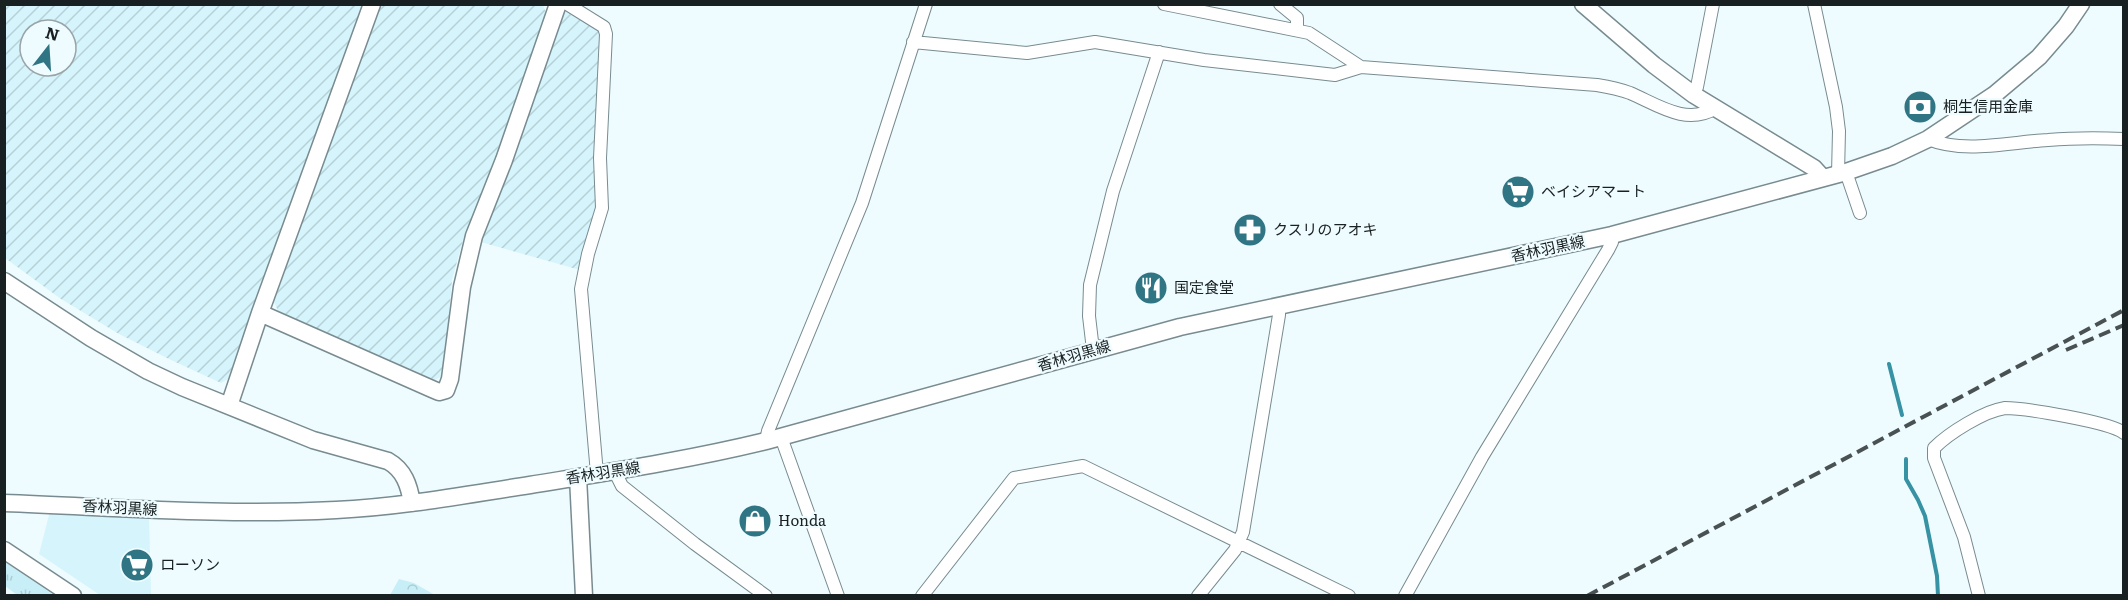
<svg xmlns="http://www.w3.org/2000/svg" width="2128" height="600" viewBox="0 0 2128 600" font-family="Literata,'Noto Sans JP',serif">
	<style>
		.built { fill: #d5f4fb }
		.industrial { fill: url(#industrial-furrows); fill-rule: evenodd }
		.grass { fill: url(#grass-tufts) }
		.park { fill: url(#park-crowns) }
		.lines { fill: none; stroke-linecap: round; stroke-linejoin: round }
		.stream { stroke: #3792a4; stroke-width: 4 }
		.street-casing { stroke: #788b90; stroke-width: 14 }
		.secondary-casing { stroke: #788b90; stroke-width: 19 }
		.street { stroke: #fff; stroke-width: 12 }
		.secondary { stroke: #fff; stroke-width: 16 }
		.rail { stroke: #495153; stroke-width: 4; stroke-dasharray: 12 6; stroke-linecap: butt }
		.labels { text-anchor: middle; stroke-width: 4.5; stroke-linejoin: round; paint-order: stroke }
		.poi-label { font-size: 15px; fill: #192022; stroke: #effcff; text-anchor: start }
		.street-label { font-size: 15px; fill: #192022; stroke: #effcff }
	</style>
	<defs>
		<pattern id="industrial-furrows" width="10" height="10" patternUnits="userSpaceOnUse" patternTransform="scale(1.5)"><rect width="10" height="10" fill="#d5f4fb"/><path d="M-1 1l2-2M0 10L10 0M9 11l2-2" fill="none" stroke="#b6d1d7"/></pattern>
		<pattern id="grass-tufts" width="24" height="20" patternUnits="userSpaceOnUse" patternTransform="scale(1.5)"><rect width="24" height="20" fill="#c8eff8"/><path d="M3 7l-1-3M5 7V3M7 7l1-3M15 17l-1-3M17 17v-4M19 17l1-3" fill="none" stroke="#abcdd4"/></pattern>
		<pattern id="park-crowns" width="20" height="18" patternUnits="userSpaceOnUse" patternTransform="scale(1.5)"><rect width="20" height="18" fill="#c8eff8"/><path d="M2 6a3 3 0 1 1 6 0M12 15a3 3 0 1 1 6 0" fill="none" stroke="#abcdd4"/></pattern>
	</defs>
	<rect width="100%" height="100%" fill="#effcff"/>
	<!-- built -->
	<path class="built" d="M 50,511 L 149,516 L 151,595 L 100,595 L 39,554 Z"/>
	<!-- industrial -->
	<path class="industrial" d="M 5,5 L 363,5 L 228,379 L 221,383 L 169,359 L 119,334 L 61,299 L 5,258 ZM 30,30 L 66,30 L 66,66 L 30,66 Z
		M 380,5 L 543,5 L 546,13 L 484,188 L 464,236 L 452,280 L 444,375 L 435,380 L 278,311 L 274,302 Z
		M 563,10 L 599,31 L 596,155 L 597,184 L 595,208 L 580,270 L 477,241 Z"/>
	<!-- grass -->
	<path class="grass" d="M 5,562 L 54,595 L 17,595 L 5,586 Z"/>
	<!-- park -->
	<path class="park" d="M 399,579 L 414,583 L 435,595 L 390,595 Z"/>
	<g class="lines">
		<!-- stream -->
		<path class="stream" d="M 1889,364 L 1902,415
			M 1906,459 L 1906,479 L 1918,500 L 1925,516 L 1937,576 L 1938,596"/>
		<defs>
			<path id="street" d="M 567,4 L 604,27 L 606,34 L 600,158 L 602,208 L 588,254 L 581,289 L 597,474
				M 1164,4 L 1309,33 L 1361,67
				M 1280,4 L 1297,18 L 1297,30
				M 1814,4 L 1836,107 L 1839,131 L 1838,174
				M 913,42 L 1027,53 L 1095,42 L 1204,60 L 1335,75 L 1361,67 L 1597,85 C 1609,87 1619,89 1630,93 C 1658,105 1686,126 1716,108
				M 1694,95 L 1697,87 L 1713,4
				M 1928,139 C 1964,154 2010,142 2048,140 C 2073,138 2099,138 2124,139
				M 1846,172 L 1860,213
				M 1093,350 L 1089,316 L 1090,285 L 1113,191 L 1159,52
				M 781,437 L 838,596
				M 766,441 L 768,431 L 862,203 L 926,4
				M 615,472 L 622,486 L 695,544 L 766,596
				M 922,596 L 1014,478 L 1083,466 L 1349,596
				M 1198,596 L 1235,550 L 1243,532 L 1279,315 L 1279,307
				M 1405,596 L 1482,457 L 1608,250 L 1612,242 L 1612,235
				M 1979,596 L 1964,537 L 1934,458 L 1934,448 C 1949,433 1984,411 2005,408 C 2025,408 2110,422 2124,433"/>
			<path id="secondary" d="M 1583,4 L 1654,65 L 1694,95 L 1814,168 L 1823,178
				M 4,281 L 91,338 L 148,371 L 182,387 L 313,440 L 388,461 C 404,470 409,485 412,503
				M 260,313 L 432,389 L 439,392 L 446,390 L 450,379 L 462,287 L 474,236 L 504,160 L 558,4
				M 229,406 L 260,313 L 372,4
				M 578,477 L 584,596
				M 4,503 C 115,507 225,516 336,510 C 401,507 465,495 530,485 C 609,472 688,460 766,441 L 1180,327 L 1612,235 L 1846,172 L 1892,156 L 1928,139 L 1994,95 L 2039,57 L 2066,26 L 2081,4
				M 4,550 L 73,596"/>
		</defs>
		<!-- street casing -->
		<use href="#street" class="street-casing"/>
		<!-- secondary casing -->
		<use href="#secondary" class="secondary-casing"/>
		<!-- street -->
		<use href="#street" class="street"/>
		<!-- secondary -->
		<use href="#secondary" class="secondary"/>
		<!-- rail -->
		<path class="rail" d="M 2066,350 L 2124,325
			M 1587,596 L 2124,310"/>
	</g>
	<!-- icons -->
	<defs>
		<symbol id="bank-disc" viewBox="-11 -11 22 22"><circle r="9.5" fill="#307584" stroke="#effcff"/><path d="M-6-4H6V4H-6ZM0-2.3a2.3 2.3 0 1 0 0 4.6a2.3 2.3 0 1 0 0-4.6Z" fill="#fff"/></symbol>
		<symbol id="supermarket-disc" viewBox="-11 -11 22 22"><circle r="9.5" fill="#307584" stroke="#effcff"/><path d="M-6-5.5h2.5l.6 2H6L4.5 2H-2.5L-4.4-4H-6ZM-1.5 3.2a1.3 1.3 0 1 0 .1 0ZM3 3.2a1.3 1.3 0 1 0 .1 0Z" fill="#fff"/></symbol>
		<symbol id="pharmacy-disc" viewBox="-11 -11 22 22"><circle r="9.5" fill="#307584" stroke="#effcff"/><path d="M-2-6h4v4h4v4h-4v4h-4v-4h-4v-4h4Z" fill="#fff"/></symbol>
		<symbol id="restaurant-disc" viewBox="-11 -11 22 22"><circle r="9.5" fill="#307584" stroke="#effcff"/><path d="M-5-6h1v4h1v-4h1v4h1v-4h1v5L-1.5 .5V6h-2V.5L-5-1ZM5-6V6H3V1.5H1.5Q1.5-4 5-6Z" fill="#fff"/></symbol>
		<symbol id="shop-disc" viewBox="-11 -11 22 22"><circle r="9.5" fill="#307584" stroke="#effcff"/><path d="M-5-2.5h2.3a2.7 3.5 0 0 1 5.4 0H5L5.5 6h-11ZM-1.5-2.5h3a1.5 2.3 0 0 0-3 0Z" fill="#fff"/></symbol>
	</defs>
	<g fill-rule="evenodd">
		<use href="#bank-disc" x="1901" y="88" width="38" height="38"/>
		<use href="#supermarket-disc" x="1499" y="173" width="38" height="38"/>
		<use href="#pharmacy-disc" x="1231" y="211" width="38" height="38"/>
		<use href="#restaurant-disc" x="1132" y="269" width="38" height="38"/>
		<use href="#shop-disc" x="736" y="502" width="38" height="38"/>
		<use href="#supermarket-disc" x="118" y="546" width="38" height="38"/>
	</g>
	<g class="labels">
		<!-- poi labels -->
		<g class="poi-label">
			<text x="1943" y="112">桐生信用金庫</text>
			<text x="1541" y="197">ベイシアマート</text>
			<text x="1273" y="235">クスリのアオキ</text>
			<text x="1174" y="293">国定食堂</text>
			<text x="778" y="526">Honda</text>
			<text x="160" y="570">ローソン</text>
		</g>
		<!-- street labels -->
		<g class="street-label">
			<text transform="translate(1548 249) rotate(-12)" y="5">香林羽黒線</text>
			<text transform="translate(1074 356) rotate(-16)" y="5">香林羽黒線</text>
			<text transform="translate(603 473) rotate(-9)" y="5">香林羽黒線</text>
			<text transform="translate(120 508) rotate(3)" y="5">香林羽黒線</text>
		</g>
	</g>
	<!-- border -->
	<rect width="2128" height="600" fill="none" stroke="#192022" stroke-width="12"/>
	<!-- north arrow -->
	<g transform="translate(48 48) rotate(17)"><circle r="28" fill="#effcff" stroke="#99a4a7" stroke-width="1.5"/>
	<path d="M0-4.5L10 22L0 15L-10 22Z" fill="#307584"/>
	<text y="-9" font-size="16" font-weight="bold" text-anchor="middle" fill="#192022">N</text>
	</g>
</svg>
